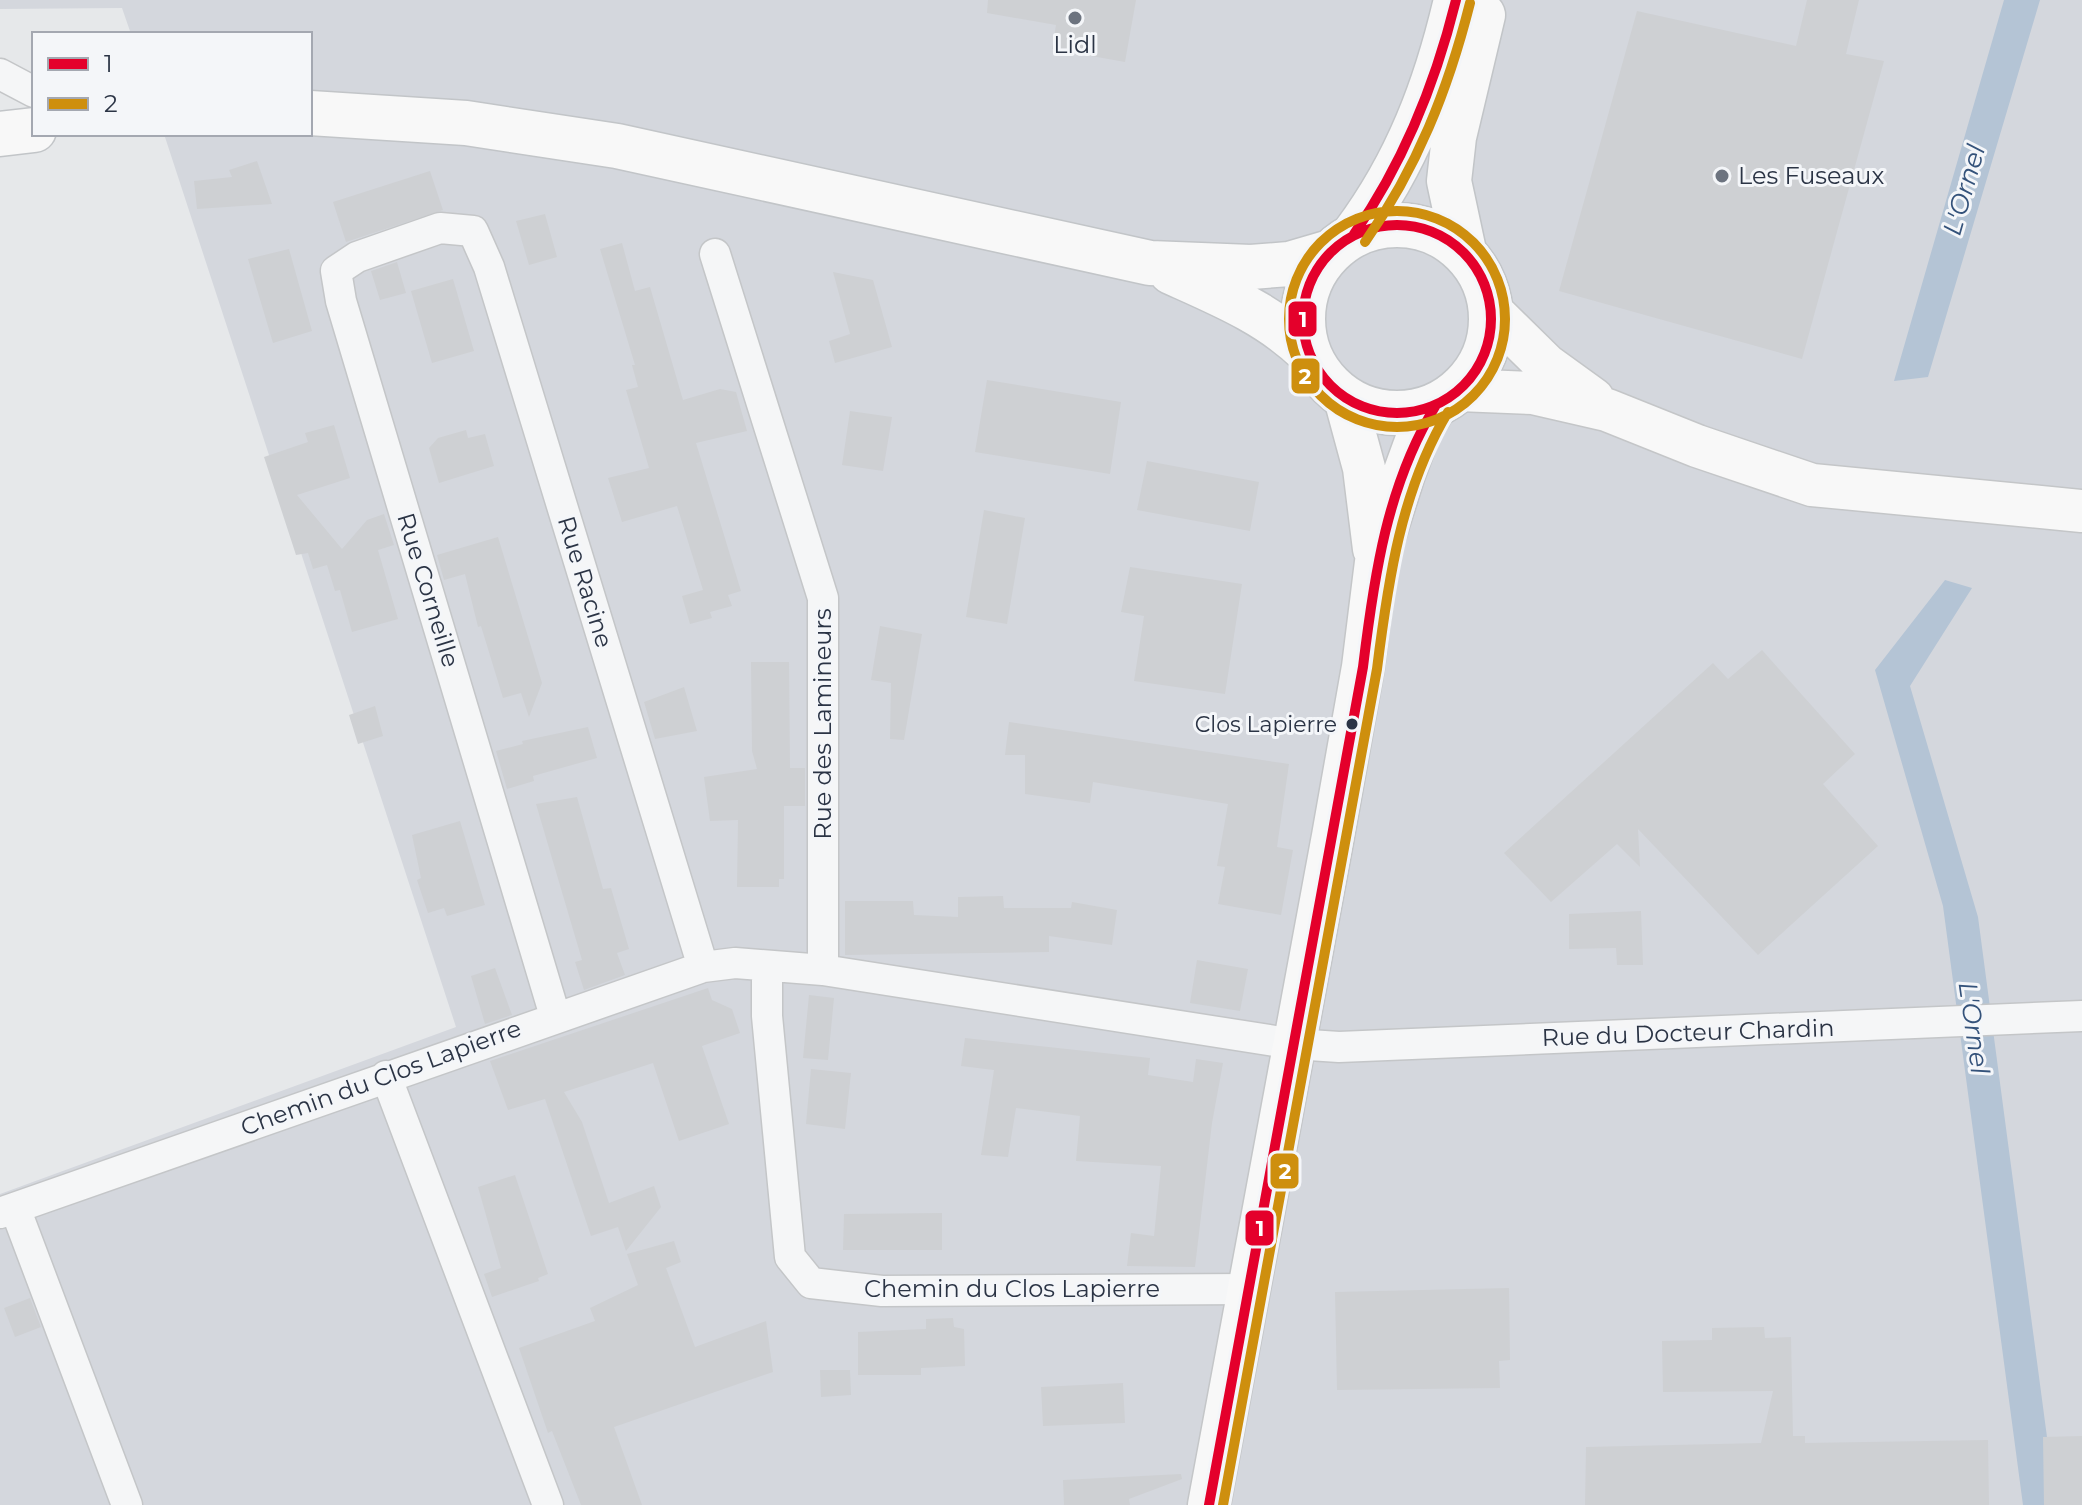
<svg xmlns="http://www.w3.org/2000/svg" width="2082" height="1505" viewBox="0 0 2082 1505" font-family="Montserrat,sans-serif">
	<style>
		.built { fill: #d4d7dd }
		.water { fill: #b4c4d5 }
		.building { fill: #ced0d3 }
		.lines { fill: none; stroke-linecap: round; stroke-linejoin: round }
		.street-casing { stroke: #c4c6c8; stroke-width: 33 }
		.secondary-casing { stroke: #c4c6c8; stroke-width: 45 }
		.primary-casing { stroke: #c2c5c8; stroke-width: 47 }
		.street { stroke: #f5f6f7; stroke-width: 30 }
		.secondary { stroke: #f8f8f8; stroke-width: 42 }
		.primary { stroke: #f8f8f8; stroke-width: 44 }
		.bus-1-casing { stroke: #f4f6f9; stroke-width: 16 }
		.bus-2-casing { stroke: #f4f6f9; stroke-width: 16 }
		.bus-1 { stroke: #e4002b; stroke-width: 10 }
		.bus-2 { stroke: #ce8f0e; stroke-width: 10 }
		.poi-dot { fill: #6c737f; stroke: #f4f6f9; stroke-width: 3 }
		.bus-dot { fill: #2b3445; stroke: #f4f6f9; stroke-width: 3 }
		.labels { text-anchor: middle; stroke-width: 6; stroke-linejoin: round; paint-order: stroke }
		.bus-label { font-size: 22px; fill: #2b3445; stroke: #f4f6f9; text-anchor: end }
		.poi-label { font-size: 24px; fill: #2b3445; stroke: #f4f6f9 }
		.street-label { font-size: 24px; fill: #2b3445; stroke: #f4f6f9 }
		.water-label { font-size: 26px; font-style: italic; fill: #34527a; stroke: #f4f6f9 }
		.line-badge { stroke: #f4f6f9; stroke-width: 3 }
		.badge-label { font-size: 22px; text-anchor: middle; font-weight: bold; fill: #fff }
	</style>
	<rect width="100%" height="100%" fill="#e6e8ea"/>
	<!-- built -->
	<path class="built" d="M 0,0 L 2082,0 L 2082,1505 L 0,1505 L 0,1194 L 456,1027 L 164,134 L 310,134 L 310,34 L 131,34 L 122,8 L 0,9 Z"/>
	<!-- water -->
	<path class="water" d="M 2004,0 L 2040,0 L 1928,377 L 1894,381 Z
		M 1945,580 L 1972,588 L 1910,686 L 1978,917 L 2056,1505 L 2023,1505 L 1943,906 L 1875,670 Z"/>
	<!-- building -->
	<path class="building" d="M 988,0 L 1136,0 L 1125,62 L 1052,49 L 1056,25 L 987,13 Z
		M 1807,0 L 1859,0 L 1846,54 L 1884,61 L 1802,359 L 1559,291 L 1637,11 L 1796,46 Z
		M 257,161 L 272,204 L 197,209 L 194,181 L 232,177 L 229,170 Z
		M 430,171 L 443,210 L 346,242 L 333,202 Z
		M 545,214 L 557,257 L 529,265 L 516,221 Z
		M 622,243 L 635,291 L 650,287 L 683,400 L 720,389 L 736,392 L 747,431 L 696,443 L 741,591 L 728,595 L 732,606 L 710,612 L 712,618 L 690,624 L 682,596 L 703,590 L 677,506 L 622,522 L 608,478 L 649,468 L 626,390 L 638,387 L 632,365 L 635,365 L 600,249 Z
		M 289,249 L 312,331 L 273,343 L 248,259 Z
		M 397,262 L 406,293 L 380,300 L 371,271 Z
		M 833,272 L 873,280 L 892,347 L 835,363 L 829,341 L 850,334 Z
		M 453,279 L 474,351 L 432,363 L 411,291 Z
		M 987,380 L 1121,402 L 1110,474 L 975,452 Z
		M 850,411 L 892,417 L 883,471 L 842,465 Z
		M 334,425 L 350,478 L 297,495 L 342,549 L 367,520 L 384,514 L 394,545 L 378,550 L 398,619 L 352,632 L 340,590 L 335,591 L 327,565 L 313,569 L 308,553 L 296,555 L 264,457 L 308,442 L 305,433 Z
		M 466,430 L 468,438 L 485,434 L 494,466 L 439,483 L 429,448 L 438,438 Z
		M 1147,461 L 1259,482 L 1250,531 L 1137,510 Z
		M 984,510 L 1025,518 L 1007,624 L 966,617 Z
		M 498,537 L 542,683 L 529,717 L 521,693 L 503,698 L 481,626 L 478,627 L 465,574 L 444,580 L 437,555 Z
		M 1130,567 L 1242,584 L 1225,694 L 1134,681 L 1144,616 L 1121,612 Z
		M 880,626 L 922,634 L 904,740 L 890,739 L 891,683 L 871,680 Z
		M 1762,650 L 1855,754 L 1823,784 L 1878,846 L 1758,955 L 1638,829 L 1640,867 L 1617,844 L 1551,902 L 1504,853 L 1713,663 L 1728,679 Z
		M 751,662 L 789,662 L 790,768 L 805,768 L 805,806 L 784,806 L 784,879 L 779,879 L 779,887 L 737,887 L 738,820 L 710,821 L 704,777 L 757,769 L 752,751 Z
		M 684,687 L 697,731 L 655,739 L 644,702 Z
		M 375,706 L 383,736 L 358,744 L 349,715 Z
		M 1009,722 L 1289,764 L 1277,847 L 1293,850 L 1281,915 L 1218,904 L 1225,867 L 1217,866 L 1228,804 L 1093,782 L 1090,803 L 1025,794 L 1025,755 L 1005,755 Z
		M 588,727 L 597,758 L 533,776 L 534,781 L 507,789 L 496,751 L 523,744 L 522,741 Z
		M 577,797 L 603,889 L 611,888 L 629,949 L 617,953 L 625,975 L 584,990 L 575,962 L 582,960 L 536,804 Z
		M 460,821 L 485,905 L 447,916 L 444,908 L 428,913 L 417,880 L 421,878 L 412,835 Z
		M 1003,896 L 1004,908 L 1071,908 L 1072,902 L 1117,910 L 1112,945 L 1049,936 L 1049,952 L 845,955 L 845,901 L 913,901 L 914,915 L 958,917 L 958,897 Z
		M 1641,911 L 1643,965 L 1617,965 L 1616,948 L 1569,949 L 1569,914 Z
		M 1197,960 L 1248,969 L 1240,1011 L 1190,1003 Z
		M 495,968 L 512,1015 L 485,1024 L 471,976 Z
		M 708,988 L 712,1000 L 732,1009 L 740,1033 L 702,1046 L 729,1124 L 679,1141 L 653,1063 L 564,1092 L 582,1122 L 609,1203 L 654,1186 L 661,1207 L 626,1251 L 618,1227 L 591,1236 L 545,1099 L 508,1110 L 490,1061 Z
		M 809,995 L 834,998 L 828,1060 L 803,1058 Z
		M 965,1038 L 1150,1058 L 1148,1075 L 1193,1082 L 1196,1059 L 1223,1063 L 1212,1123 L 1195,1267 L 1127,1266 L 1131,1233 L 1154,1236 L 1161,1166 L 1076,1161 L 1080,1116 L 1016,1108 L 1008,1157 L 981,1155 L 994,1070 L 961,1066 Z
		M 811,1069 L 851,1073 L 845,1129 L 806,1124 Z
		M 515,1175 L 548,1274 L 538,1278 L 539,1281 L 492,1297 L 484,1274 L 501,1268 L 478,1187 Z
		M 942,1213 L 942,1250 L 843,1250 L 844,1214 Z
		M 674,1241 L 681,1262 L 666,1268 L 695,1347 L 766,1321 L 773,1372 L 614,1427 L 642,1505 L 581,1505 L 552,1431 L 548,1433 L 519,1348 L 595,1321 L 590,1308 L 638,1285 L 627,1254 Z
		M 1509,1288 L 1510,1360 L 1499,1361 L 1500,1388 L 1337,1390 L 1335,1292 Z
		M 30,1298 L 41,1327 L 15,1337 L 4,1308 Z
		M 953,1318 L 954,1327 L 964,1329 L 965,1366 L 921,1368 L 921,1375 L 858,1375 L 858,1332 L 926,1329 L 926,1319 Z
		M 1764,1327 L 1765,1338 L 1791,1337 L 1793,1436 L 1805,1436 L 1805,1443 L 1988,1440 L 1989,1505 L 1585,1505 L 1586,1447 L 1761,1443 L 1773,1391 L 1663,1392 L 1662,1341 L 1712,1340 L 1712,1328 Z
		M 820,1370 L 850,1370 L 851,1395 L 821,1397 Z
		M 1123,1383 L 1125,1423 L 1043,1426 L 1041,1387 Z
		M 2082,1436 L 2082,1505 L 2044,1505 L 2043,1437 Z
		M 1181,1474 L 1182,1479 L 1129,1499 L 1130,1505 L 1064,1505 L 1063,1480 Z"/>
	<g class="lines">
		<defs>
			<path id="street" d="M 0,74 L 34,92
				M 715,254 L 823,598 L 823,970
				M 767,967 L 767,1016 L 790,1257 L 811,1283 L 882,1291 L 1249,1289
				M 555,1016 L 341,301 L 336,271 L 357,257 L 440,228 L 473,231 L 489,267 L 703,967
				M 386,1076 L 548,1505
				M 15,1208 L 127,1505
				M 0,1213 L 703,967 L 735,963 L 823,970 L 1294,1044 L 1339,1047 L 2082,1016"/>
			<path id="secondary" d="M 1491,311 L 1546,365 L 1593,399
				M 1459,390 L 1533,393 L 1607,410 L 1697,446 L 1812,485 L 2082,511
				M 1345,398 L 1364,468 L 1374,549
				M 1209,1505 L 1333,836 L 1363,667 L 1376,562 L 1404,474 L 1419,433 L 1436,405"/>
			<path id="primary" d="M 310,113 L 466,123 L 617,146 L 1150,263 L 1251,267 L 1289,264 L 1330,252
				M 0,134 L 34,130
				M1303 319a94 94 0 1 1 188 0a94 94 0 1 1-188 0Z
				M 1354,234 C 1407,163 1436,86 1456,0
				M 1464,251 L 1449,181 L 1454,137 L 1483,15
				M 1171,272 C 1220,294 1269,314 1308,352"/>
		</defs>
		<!-- street casing -->
		<use href="#street" class="street-casing"/>
		<!-- secondary casing -->
		<use href="#secondary" class="secondary-casing"/>
		<!-- primary casing -->
		<use href="#primary" class="primary-casing"/>
		<!-- street -->
		<use href="#street" class="street"/>
		<!-- secondary -->
		<use href="#secondary" class="secondary"/>
		<!-- primary -->
		<use href="#primary" class="primary"/>
		<defs>
			<path id="bus-1" d="M1303 319a94 94 0 1 1 188 0a94 94 0 1 1-188 0Z
				M 1354,234 C 1404,162 1435,85 1456,0
				M 1209,1505 L 1363,667 C 1374,576 1387,485 1436,405"/>
			<path id="bus-2" d="M1289 319a108 108 0 1 1 216 0a108 108 0 1 1-216 0Z
				M 1365,242 C 1417,168 1448,90 1470,3
				M 1223,1505 L 1377,669 C 1388,581 1401,490 1448,412"/>
		</defs>
		<!-- bus-1 casing -->
		<use href="#bus-1" class="bus-1-casing"/>
		<!-- bus-2 casing -->
		<use href="#bus-2" class="bus-2-casing"/>
		<!-- bus-1 -->
		<use href="#bus-1" class="bus-1"/>
		<!-- bus-2 -->
		<use href="#bus-2" class="bus-2"/>
	</g>
	<!-- markers -->
	<g class="poi-dot">
		<circle cx="1075" cy="18" r="8"/>
		<circle cx="1722" cy="176" r="8"/>
	</g>
	<circle class="bus-dot" cx="1352" cy="724" r="7"/>
	<g class="labels">
		<!-- bus labels -->
		<g class="bus-label">
			<text x="1337" y="732">Clos Lapierre</text>
		</g>
		<!-- poi labels -->
		<g class="poi-label">
			<text x="1075" y="53">Lidl</text>
			<text x="1738" y="184" text-anchor="start">Les Fuseaux</text>
		</g>
		<!-- street labels -->
		<g class="street-label">
			<text transform="translate(585 582) rotate(73)" y="8">Rue Racine</text>
			<text transform="translate(428 590) rotate(73)" y="8">Rue Corneille</text>
			<text transform="translate(823 724) rotate(-90)" y="8">Rue des Lamineurs</text>
			<text transform="translate(1688 1033) rotate(-2)" y="8">Rue du Docteur Chardin</text>
			<text transform="translate(381 1078) rotate(-20)" y="8">Chemin du Clos Lapierre</text>
			<text x="1012" y="1297">Chemin du Clos Lapierre</text>
		</g>
		<!-- water labels -->
		<g class="water-label">
			<text transform="translate(1964 190) rotate(-74)" y="9">L'Ornel</text>
			<text transform="translate(1974 1028) rotate(82)" y="9">L'Ornel</text>
		</g>
	</g>
	<g class="line-badge">
		<rect x="1287" y="300" width="31" height="38" rx="8" fill="#e4002b"/>
		<rect x="1290" y="357" width="31" height="38" rx="8" fill="#ce8f0e"/>
		<rect x="1269" y="1152" width="31" height="38" rx="8" fill="#ce8f0e"/>
		<rect x="1244" y="1209" width="31" height="38" rx="8" fill="#e4002b"/>
	</g>
	<g class="badge-label">
		<text x="1303" y="327">1</text>
		<text x="1305" y="384">2</text>
		<text x="1285" y="1179">2</text>
		<text x="1260" y="1236">1</text>
	</g>
	<!-- legend -->
	<rect x="32" y="32" width="280" height="104" fill="#f4f6f9" stroke="#a4a8b1" stroke-width="2"/>
	<rect x="48" y="58" width="40" height="12" fill="#e4002b" stroke="#a4a8b1" stroke-width="2"/>
	<text x="104" y="72" font-size="24" fill="#2b3445">1</text>
	<rect x="48" y="98" width="40" height="12" fill="#ce8f0e" stroke="#a4a8b1" stroke-width="2"/>
	<text x="104" y="112" font-size="24" fill="#2b3445">2</text>
</svg>
